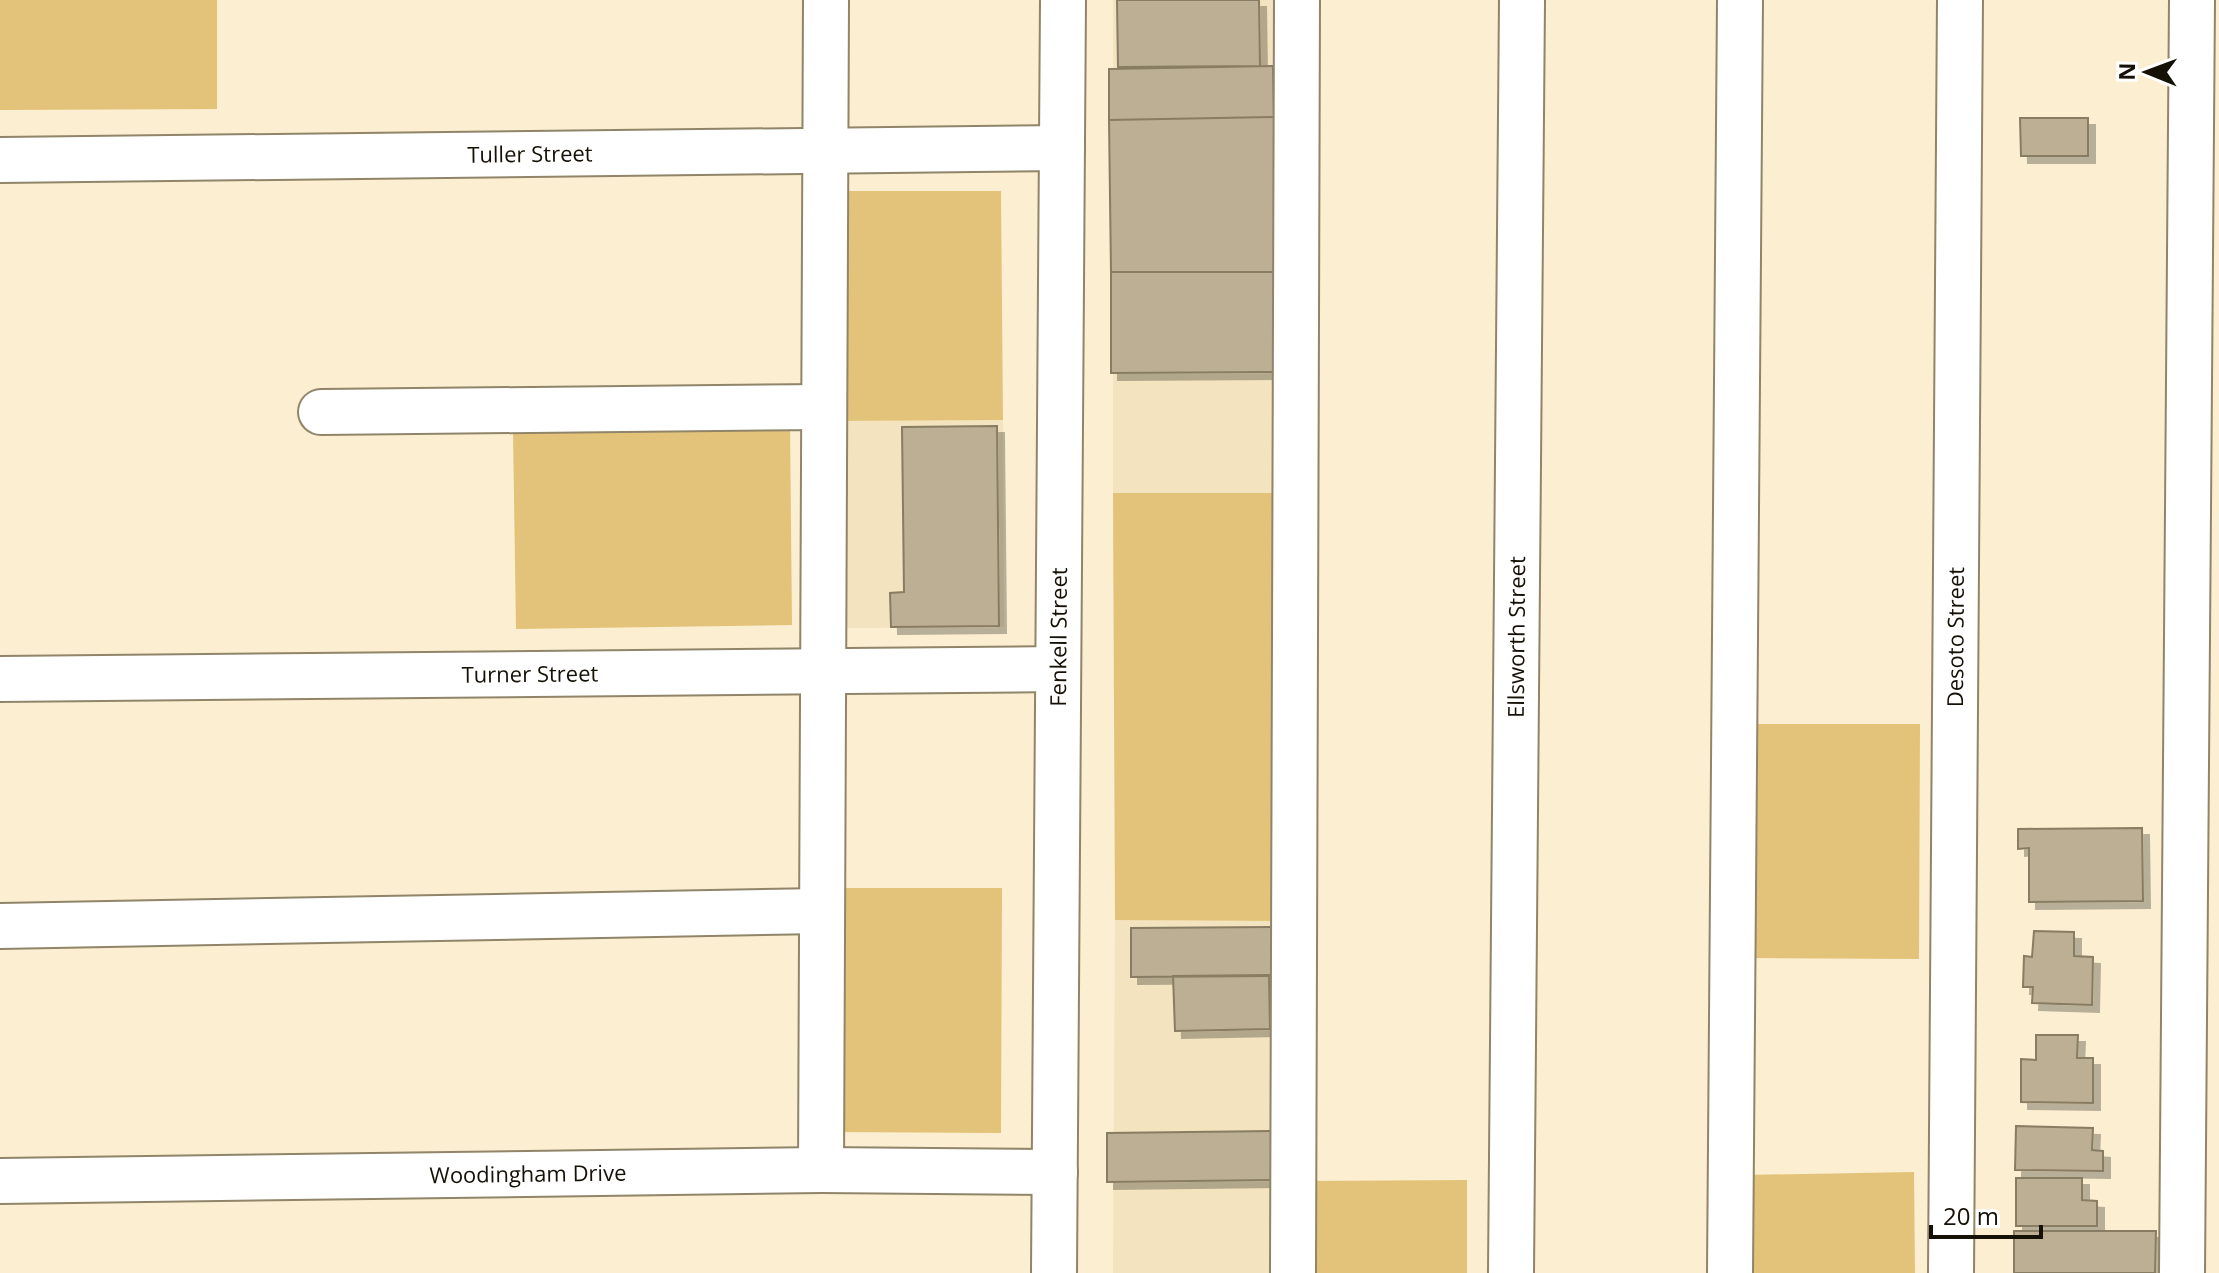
<svg xmlns="http://www.w3.org/2000/svg" width="2219" height="1273" viewBox="0 0 2219 1273" font-family="'Open Sans',sans-serif">
	<style>
		.built { fill: #f3e3be }
		.green { fill: #e3c379 }
		.building { fill: #bcaf93; stroke: #887c62; stroke-width: 2; filter: url(#shadow) }
		.lines { fill: none; stroke-linecap: round; stroke-linejoin: round }
		.minor-casing { stroke: #908469; stroke-width: 48 }
		.minor { stroke: #fff; stroke-width: 44 }
		.labels { text-anchor: middle; stroke-width: 6; stroke-linejoin: round; paint-order: stroke }
		.street-label { font-size: 22px; fill: #161107; stroke: #fff }
	</style>
	<defs>
		<filter id="shadow"><feDropShadow dx="7" dy="7" stdDeviation="0" flood-color="#0004"/></filter>
	</defs>
	<rect width="100%" height="100%" fill="#fbeed1"/>
	<!-- built -->
	<path class="built" d="M 1113,0 L 1281,0 L 1281,493 L 1113,493 Z
		M 1003,420 L 1004,627 L 839,628 L 837,421 Z
		M 1115,920 L 1279,921 L 1277,1273 L 1113,1273 Z"/>
	<!-- green -->
	<path class="green" d="M 0,0 L 217,0 L 217,109 L 0,110 Z
		M 837,191 L 1001,191 L 1003,420 L 837,421 Z
		M 790,426 L 792,625 L 516,629 L 513,430 Z
		M 1113,493 L 1281,493 L 1279,921 L 1115,920 Z
		M 1749,724 L 1920,724 L 1919,959 L 1749,958 Z
		M 833,888 L 1002,888 L 1001,1133 L 833,1132 Z
		M 1914,1172 L 1915,1273 L 1746,1273 L 1744,1175 Z
		M 1467,1180 L 1467,1273 L 1306,1273 L 1306,1181 Z"/>
	<!-- building -->
	<path class="building" d="M 1117,0 L 1259,0 L 1260,66 L 1118,67 Z
		M 1273,66 L 1274,117 L 1109,120 L 1109,69 Z
		M 1274,117 L 1276,272 L 1111,272 L 1109,120 Z
		M 2020,118 L 2088,118 L 2088,156 L 2021,156 Z
		M 1111,272 L 1276,272 L 1276,372 L 1111,373 Z
		M 997,426 L 999,626 L 891,627 L 890,593 L 904,592 L 902,427 Z
		M 2142,828 L 2143,901 L 2029,902 L 2029,848 L 2018,849 L 2018,829 Z
		M 1278,927 L 1278,976 L 1131,977 L 1131,928 Z
		M 2034,931 L 2074,932 L 2074,956 L 2093,957 L 2092,1005 L 2032,1003 L 2033,987 L 2023,987 L 2024,956 L 2032,957 Z
		M 1269,975 L 1270,1029 L 1175,1031 L 1173,976 Z
		M 2036,1035 L 2078,1035 L 2077,1058 L 2093,1058 L 2093,1103 L 2021,1102 L 2021,1059 L 2036,1060 Z
		M 2016,1126 L 2093,1128 L 2092,1150 L 2103,1151 L 2103,1171 L 2015,1170 Z
		M 1273,1131 L 1274,1180 L 1107,1182 L 1107,1133 Z
		M 2016,1178 L 2082,1178 L 2082,1200 L 2097,1201 L 2097,1226 L 2016,1226 Z
		M 2014,1231 L 2156,1231 L 2155,1273 L 2014,1273 Z"/>
	<g class="lines">
		<defs>
			<g id="minor">
				<path id="s1" d="M 0,160 L 1062,148"/>
				<path d="M 321,412 L 824,407"/>
				<path id="s2" d="M 0,679 L 1058,669"/>
				<path d="M 0,926 L 822,911"/>
				<path d="M 821,1170 L 826,0"/>
				<path id="s3" d="M 0,1181 L 821,1170 L 1055,1172"/>
				<path id="s4" d="M 1054,1273 L 1063,0"/>
				<path d="M 1293,1273 L 1297,0"/>
				<path id="s5" d="M 1511,1273 L 1522,0"/>
				<path d="M 1730,1273 L 1740,0"/>
				<path id="s6" d="M 1951,1273 L 1960,0"/>
				<path d="M 2182,1273 L 2192,0"/>
			</g>
		</defs>
		<!-- minor casing -->
		<use href="#minor" class="minor-casing"/>
		<!-- minor -->
		<use href="#minor" class="minor"/>
	</g>
	<g class="labels">
		<!-- street labels -->
		<g class="street-label">
			<text dy="8" stroke="none"><textPath href="#s1" startOffset="530">Tuller Street</textPath></text>
			<text dy="8" stroke="none"><textPath href="#s4" startOffset="636">Fenkell Street</textPath></text>
			<text dy="8" stroke="none"><textPath href="#s5" startOffset="636">Ellsworth Street</textPath></text>
			<text dy="8" stroke="none"><textPath href="#s6" startOffset="636">Desoto Street</textPath></text>
			<text dy="8" stroke="none"><textPath href="#s2" startOffset="530">Turner Street</textPath></text>
			<text dy="8" stroke="none"><textPath href="#s3" startOffset="528">Woodingham Drive</textPath></text>
		</g>
	</g>
	<!-- north arrow -->
	<g transform="translate(2147 72) rotate(271)" stroke="#ffffff" stroke-width="6" paint-order="stroke">
	<path d="M0-6L14 30L0 20L-14 30Z" fill="#161107"/>
	<text y="-12" font-size="22" font-weight="bold" text-anchor="middle" fill="#161107">N</text>
	</g>
	<!-- scale -->
	<path d="M1931 1225v12h110v-12" fill="none" stroke="#161107" stroke-width="4"/>
	<text x="1943" y="1225" font-size="24" fill="#161107" stroke="#ffffff" stroke-width="6" paint-order="stroke">20 m</text>
</svg>
